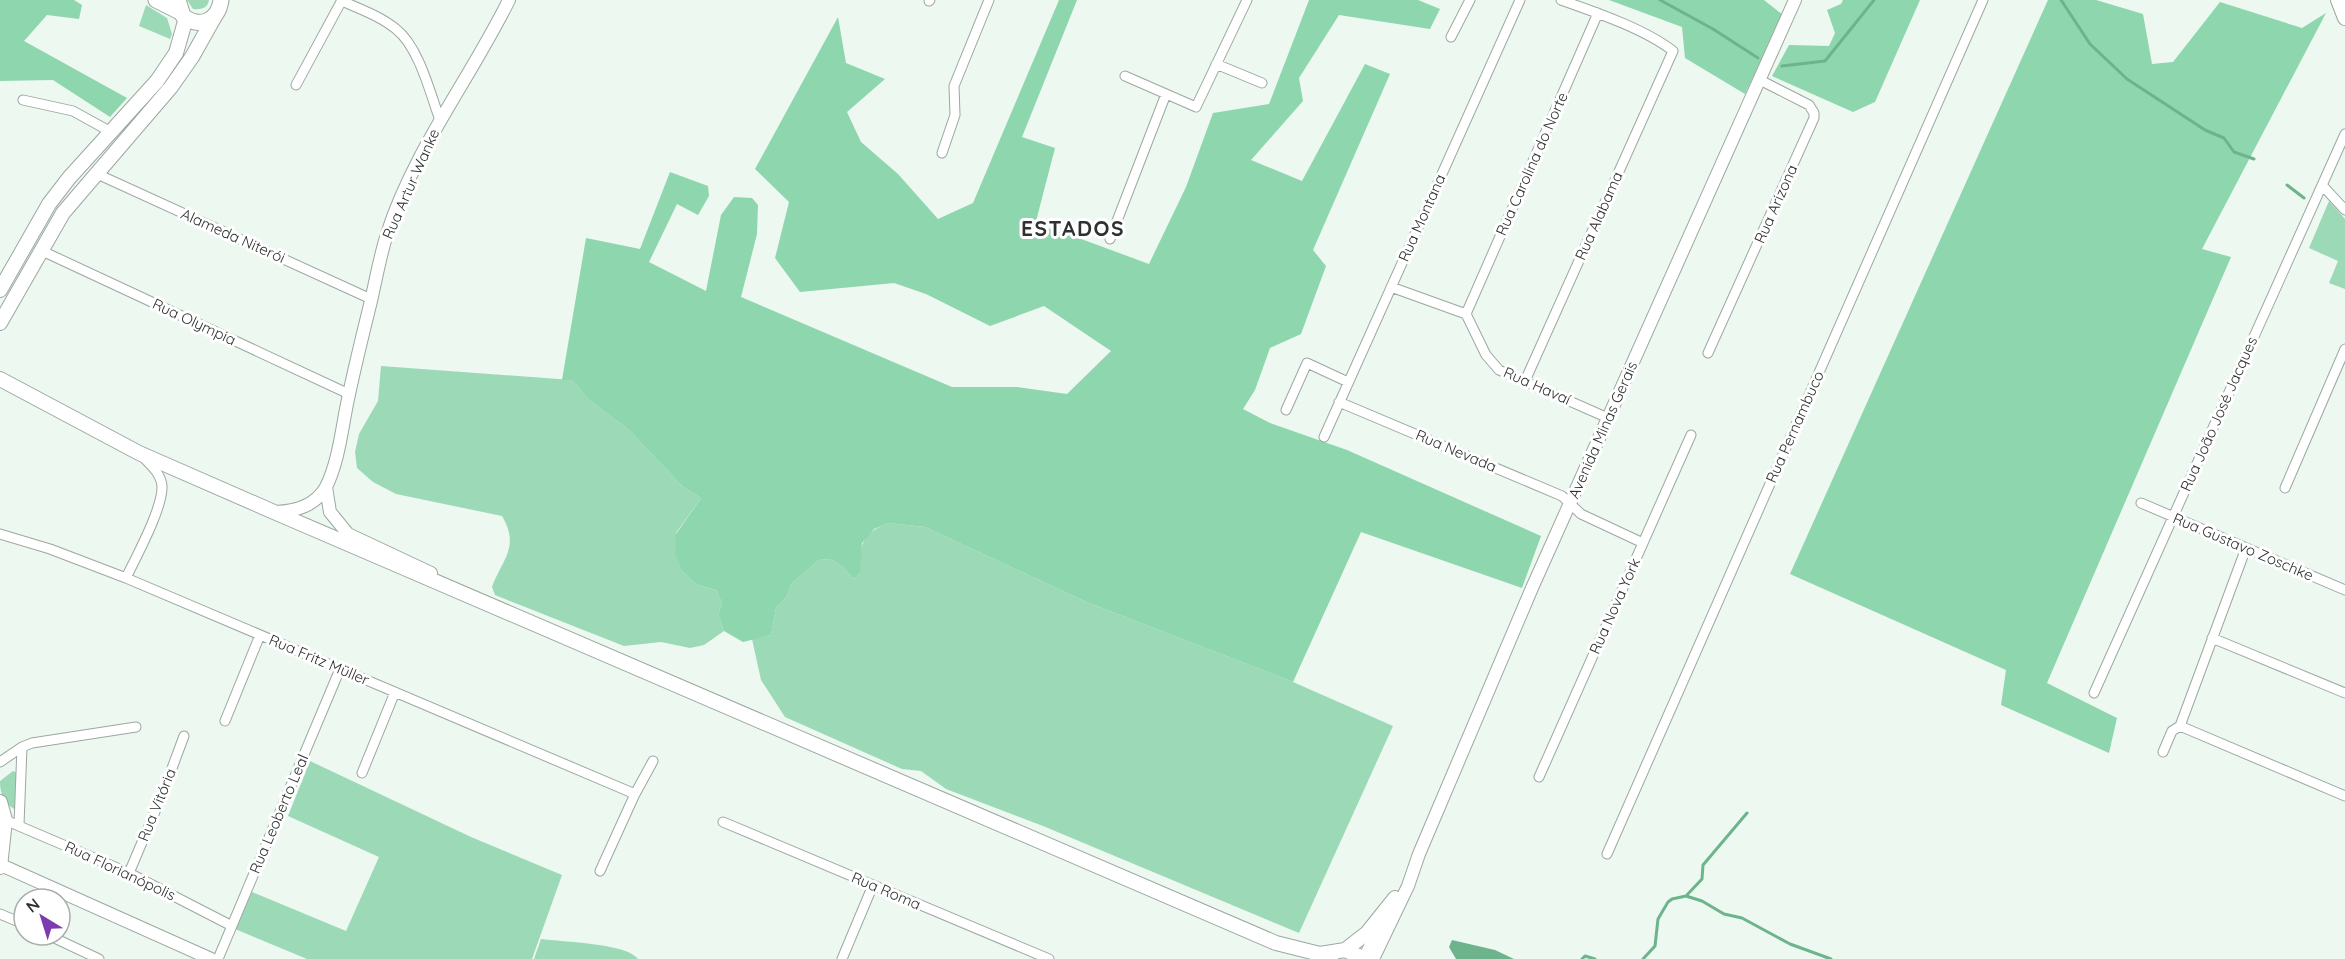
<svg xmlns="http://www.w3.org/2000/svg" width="2345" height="959" viewBox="0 0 2345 959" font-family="Quicksand,sans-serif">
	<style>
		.green { fill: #9cd9b6 }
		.forest { fill: #8ed6ae }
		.water { fill: #6db48d }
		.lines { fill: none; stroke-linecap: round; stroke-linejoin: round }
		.stream { stroke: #6db48d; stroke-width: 3 }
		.minor-casing { stroke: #9da7a1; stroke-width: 11 }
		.tertiary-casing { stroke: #9da7a1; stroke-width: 14 }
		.secondary-casing { stroke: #9da7a1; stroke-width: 16 }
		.primary-casing { stroke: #9da7a1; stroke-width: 17 }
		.minor { stroke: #fff; stroke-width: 9 }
		.tertiary { stroke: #fff; stroke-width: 12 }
		.secondary { stroke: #fff; stroke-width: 14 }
		.primary { stroke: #fff; stroke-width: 15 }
		.labels { text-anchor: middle; stroke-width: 6; stroke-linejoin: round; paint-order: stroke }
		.street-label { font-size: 15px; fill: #2d312f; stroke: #fff }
		.district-label { font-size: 21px; font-weight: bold; letter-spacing: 1.5px; fill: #2d312f; stroke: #fff }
	</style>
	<rect width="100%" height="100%" fill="#edf8f1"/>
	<!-- green -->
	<path class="green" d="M 187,0 L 209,0 C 208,8 201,10 193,9 Z
		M 146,5 L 167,18 L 172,34 L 170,39 L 139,26 Z
		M 2329,201 L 2345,219 L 2345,289 L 2329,283 L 2338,261 L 2309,248 Z
		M 381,366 L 572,380 L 589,400 L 629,430 L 683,487 L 701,498 L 676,533 L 683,572 L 697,585 L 716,590 L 722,603 L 718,614 L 724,631 L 704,645 L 690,648 L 661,642 L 624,646 L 495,595 L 492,587 C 503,558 520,547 502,516 L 396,494 L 373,482 L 357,468 L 355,452 L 359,434 L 378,401 Z
		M 889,523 L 925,527 L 1084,601 L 1293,682 L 1393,726 L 1299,933 L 1043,826 L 946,789 L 921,771 L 902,769 L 785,717 L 761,680 L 752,639 L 771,635 L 776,608 L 786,598 L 792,583 L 819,560 L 830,559 L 842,566 L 854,579 L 860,573 C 861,545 859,534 889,523 Z
		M 310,761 L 471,837 L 562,875 L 532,959 L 307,959 L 235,929 L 252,892 L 346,931 L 379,857 L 288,816 Z
		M 13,771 L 18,773 L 17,809 L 14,809 C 3,802 0,793 0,781 Z
		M 541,939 C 562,942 627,943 638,959 L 534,959 Z"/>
	<!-- forest -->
	<path class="forest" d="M 0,0 L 74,0 L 82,5 L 79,19 L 47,15 L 24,41 L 127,98 L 110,117 L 53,80 L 0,81 Z
		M 1059,0 L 1077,0 L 1022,137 L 1055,148 L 1035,225 L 1065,233 L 1149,264 L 1186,187 L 1213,113 L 1269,104 L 1309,0 L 1418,0 L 1440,9 L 1430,29 L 1339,15 L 1299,78 L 1303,101 L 1251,160 L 1302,181 L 1365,64 L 1390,74 L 1313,250 L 1326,266 L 1301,334 L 1270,348 L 1255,390 L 1243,409 L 1270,423 L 1347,450 L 1541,536 L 1522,588 L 1361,532 L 1293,682 L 1084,601 L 925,527 L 889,523 L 874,529 L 862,543 L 860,573 L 854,579 L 842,566 L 830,559 L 819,560 L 792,583 L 786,598 L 776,608 L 771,635 L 743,642 L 724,631 L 718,614 L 722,603 L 716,590 L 697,585 L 683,572 L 675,553 L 676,534 L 701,498 L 683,487 L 629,430 L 589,400 L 572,380 L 562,380 L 586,238 L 640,249 L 670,172 L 708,186 L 709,196 L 698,215 L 677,204 L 649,262 L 706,291 L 721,215 L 734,197 L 752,198 L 758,205 L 757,234 L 741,297 L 952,387 L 1017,387 L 1067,394 L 1111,351 L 1044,306 L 990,326 L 926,294 L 894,283 L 800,292 L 775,258 L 789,202 L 755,169 L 838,17 L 846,63 L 885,79 L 847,112 L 861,142 L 898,174 L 938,219 L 973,203 Z
		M 1609,0 L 1764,0 L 1783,15 L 1745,94 L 1685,58 L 1682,27 Z
		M 1843,0 L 1920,0 L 1875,102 L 1853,112 L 1772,76 L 1789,45 L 1829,46 L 1835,33 L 1827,10 L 1841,4 Z
		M 2048,0 L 2096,0 L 2143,14 L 2152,64 L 2173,62 L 2220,2 L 2302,28 L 2326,13 L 2202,249 L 2231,257 L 2047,683 L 2117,718 L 2109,753 L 2001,705 L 2006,670 L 1790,574 Z"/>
	<!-- water -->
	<path class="water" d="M 1452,940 L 1495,950 L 1514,959 L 1456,959 L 1449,947 Z"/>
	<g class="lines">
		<!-- stream -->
		<path class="stream" d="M 1660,0 L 1713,29 L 1758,58
			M 2061,0 L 2090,44 L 2127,79 L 2205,130 L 2224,138 L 2234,152 L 2254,159
			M 1782,66 L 1825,61 L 1874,0
			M 2287,185 L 2304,198
			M 1686,896 L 1702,879 L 1703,865 L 1747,813
			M 1582,959 L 1585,956 L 1595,959
			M 1643,959 L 1655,946 L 1658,919 L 1668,902 L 1672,899 L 1686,896 L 1702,901 L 1724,914 L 1742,918 L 1790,944 L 1831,959"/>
		<defs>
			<path id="minor" d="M 342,1 C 360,9 380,16 396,29 C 419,47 430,93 440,120
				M 929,1 L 930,0
				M 1451,37 L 1470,0
				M 1216,64 L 1262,83
				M 1125,76 L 1196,107 L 1247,0
				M 296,85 L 342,0
				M 23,100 L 73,111 L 111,132
				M 942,153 L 955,115 L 954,86 L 989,0
				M 95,173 L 371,299
				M 2322,185 L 2345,210
				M 1110,239 L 1166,94
				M 40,250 L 349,394
				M 1391,287 L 1466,314 L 1486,355 L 1499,370 L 1608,418
				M 1466,314 L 1598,13
				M 1708,353 L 1814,118 L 1814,113 L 1809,105 L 1760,80
				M 1525,381 L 1673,51 C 1645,29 1595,12 1561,0
				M 1339,402 L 1562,496 L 1581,514 L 1643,543
				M 1286,410 L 1307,363 L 1348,382
				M 1324,437 L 1520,0
				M 2285,488 L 2345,349
				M 2141,503 L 2345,590
				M 0,534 L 50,549 L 126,578 L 635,794
				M 126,578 C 136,557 163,508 162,486 C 161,475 153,467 145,459
				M 2212,638 L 2345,693
				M 2094,693 L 2345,134
				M 225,721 L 260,635
				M 2180,726 L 2246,548
				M 2180,726 L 2345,796
				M 2163,752 L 2172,731 L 2180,726
				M 0,762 L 22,747 L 32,743 L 136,727
				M 362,773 L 395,692
				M 1539,777 L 1691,435
				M 5,820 L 129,873 L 232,926
				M 723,822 L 1049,959
				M 19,825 L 22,747
				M 1607,854 L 1983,0
				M 600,871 L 635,794 L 653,761
				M 129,873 L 162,795 L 184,736
				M 0,914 L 24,924
				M 48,935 L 99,959
				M 218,959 L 340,669
				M 842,959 L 873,885"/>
			<path id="tertiary" d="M 326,487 L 330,512 L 348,534 L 431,573
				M 276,512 C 296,511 315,506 326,487 C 339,461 342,427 348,399 C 355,366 363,333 371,301 C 376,279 380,256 387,234 C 414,150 470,79 509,0
				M 1,865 L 211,959
				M 1364,959 L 1383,920
				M 1373,959 L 1408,886 L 1419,854 L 1532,588 L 1795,0"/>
			<path id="secondary" d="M 2338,0 L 2345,18
				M 0,290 L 49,204 L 69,178 L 157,81 L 176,53 L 186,18
				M 0,323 L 63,213 L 171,87 L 192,57 L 215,16
				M 0,379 L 139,453 L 274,512 L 1276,943 L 1320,954 L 1331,959
				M 0,802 L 5,820 L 0,867
				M 1345,950 L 1365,959
				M 1320,954 L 1345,950 L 1367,933 L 1395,898"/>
			<path id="primary" d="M 156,0 L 180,12
				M 178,0 L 183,16 C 200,29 218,21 221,0"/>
		</defs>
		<!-- minor casing -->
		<use href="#minor" class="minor-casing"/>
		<!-- tertiary casing -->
		<use href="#tertiary" class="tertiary-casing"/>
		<!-- secondary casing -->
		<use href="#secondary" class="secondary-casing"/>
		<!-- primary casing -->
		<use href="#primary" class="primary-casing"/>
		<!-- minor -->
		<use href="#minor" class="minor"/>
		<!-- tertiary -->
		<use href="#tertiary" class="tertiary"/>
		<!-- secondary -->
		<use href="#secondary" class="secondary"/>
		<!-- primary -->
		<use href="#primary" class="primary"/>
	</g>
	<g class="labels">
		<!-- street labels -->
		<g class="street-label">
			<text transform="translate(1532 164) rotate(-66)" y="5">Rua Carolina do Norte</text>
			<text transform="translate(411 184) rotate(-66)" y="5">Rua Artur Wanke</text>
			<text transform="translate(1776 204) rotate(-66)" y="5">Rua Arizona</text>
			<text transform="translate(1599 216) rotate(-66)" y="5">Rua Alabama</text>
			<text transform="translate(1422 218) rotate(-66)" y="5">Rua Montana</text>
			<text transform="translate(233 236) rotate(24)" y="5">Alameda Niterói</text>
			<text transform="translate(194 322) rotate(25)" y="5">Rua Olympia</text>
			<text transform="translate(1537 386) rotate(24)" y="5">Rua Havaí</text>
			<text transform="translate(2219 414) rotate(-66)" y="5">Rua João José Jacques</text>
			<text transform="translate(1795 427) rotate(-66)" y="5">Rua Pernambuco</text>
			<text transform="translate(1603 430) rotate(-66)" y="5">Avenida Minas Gerais</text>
			<text transform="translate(1456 451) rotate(23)" y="5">Rua Nevada</text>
			<text transform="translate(2243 547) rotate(23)" y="5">Rua Gustavo Zoschke</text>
			<text transform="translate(1615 606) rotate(-66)" y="5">Rua Nova York</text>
			<text transform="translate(319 660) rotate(23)" y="5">Rua Fritz Müller</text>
			<text transform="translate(157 805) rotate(-68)" y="5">Rua Vitória</text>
			<text transform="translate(279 814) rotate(-67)" y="5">Rua Leoberto Leal</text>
			<text transform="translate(120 871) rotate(25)" y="5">Rua Florianópolis</text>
			<text transform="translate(886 891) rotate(23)" y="5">Rua Roma</text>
		</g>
		<!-- district labels -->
		<g class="district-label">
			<text x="1073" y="236">ESTADOS</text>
		</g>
	</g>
	<!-- north arrow -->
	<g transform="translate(42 917) rotate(322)"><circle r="28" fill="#ffffff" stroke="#abadac" stroke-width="1.5"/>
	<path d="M0-4.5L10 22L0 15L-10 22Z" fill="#7c3bb0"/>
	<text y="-9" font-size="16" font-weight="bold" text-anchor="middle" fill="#2d312f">N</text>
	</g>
</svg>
